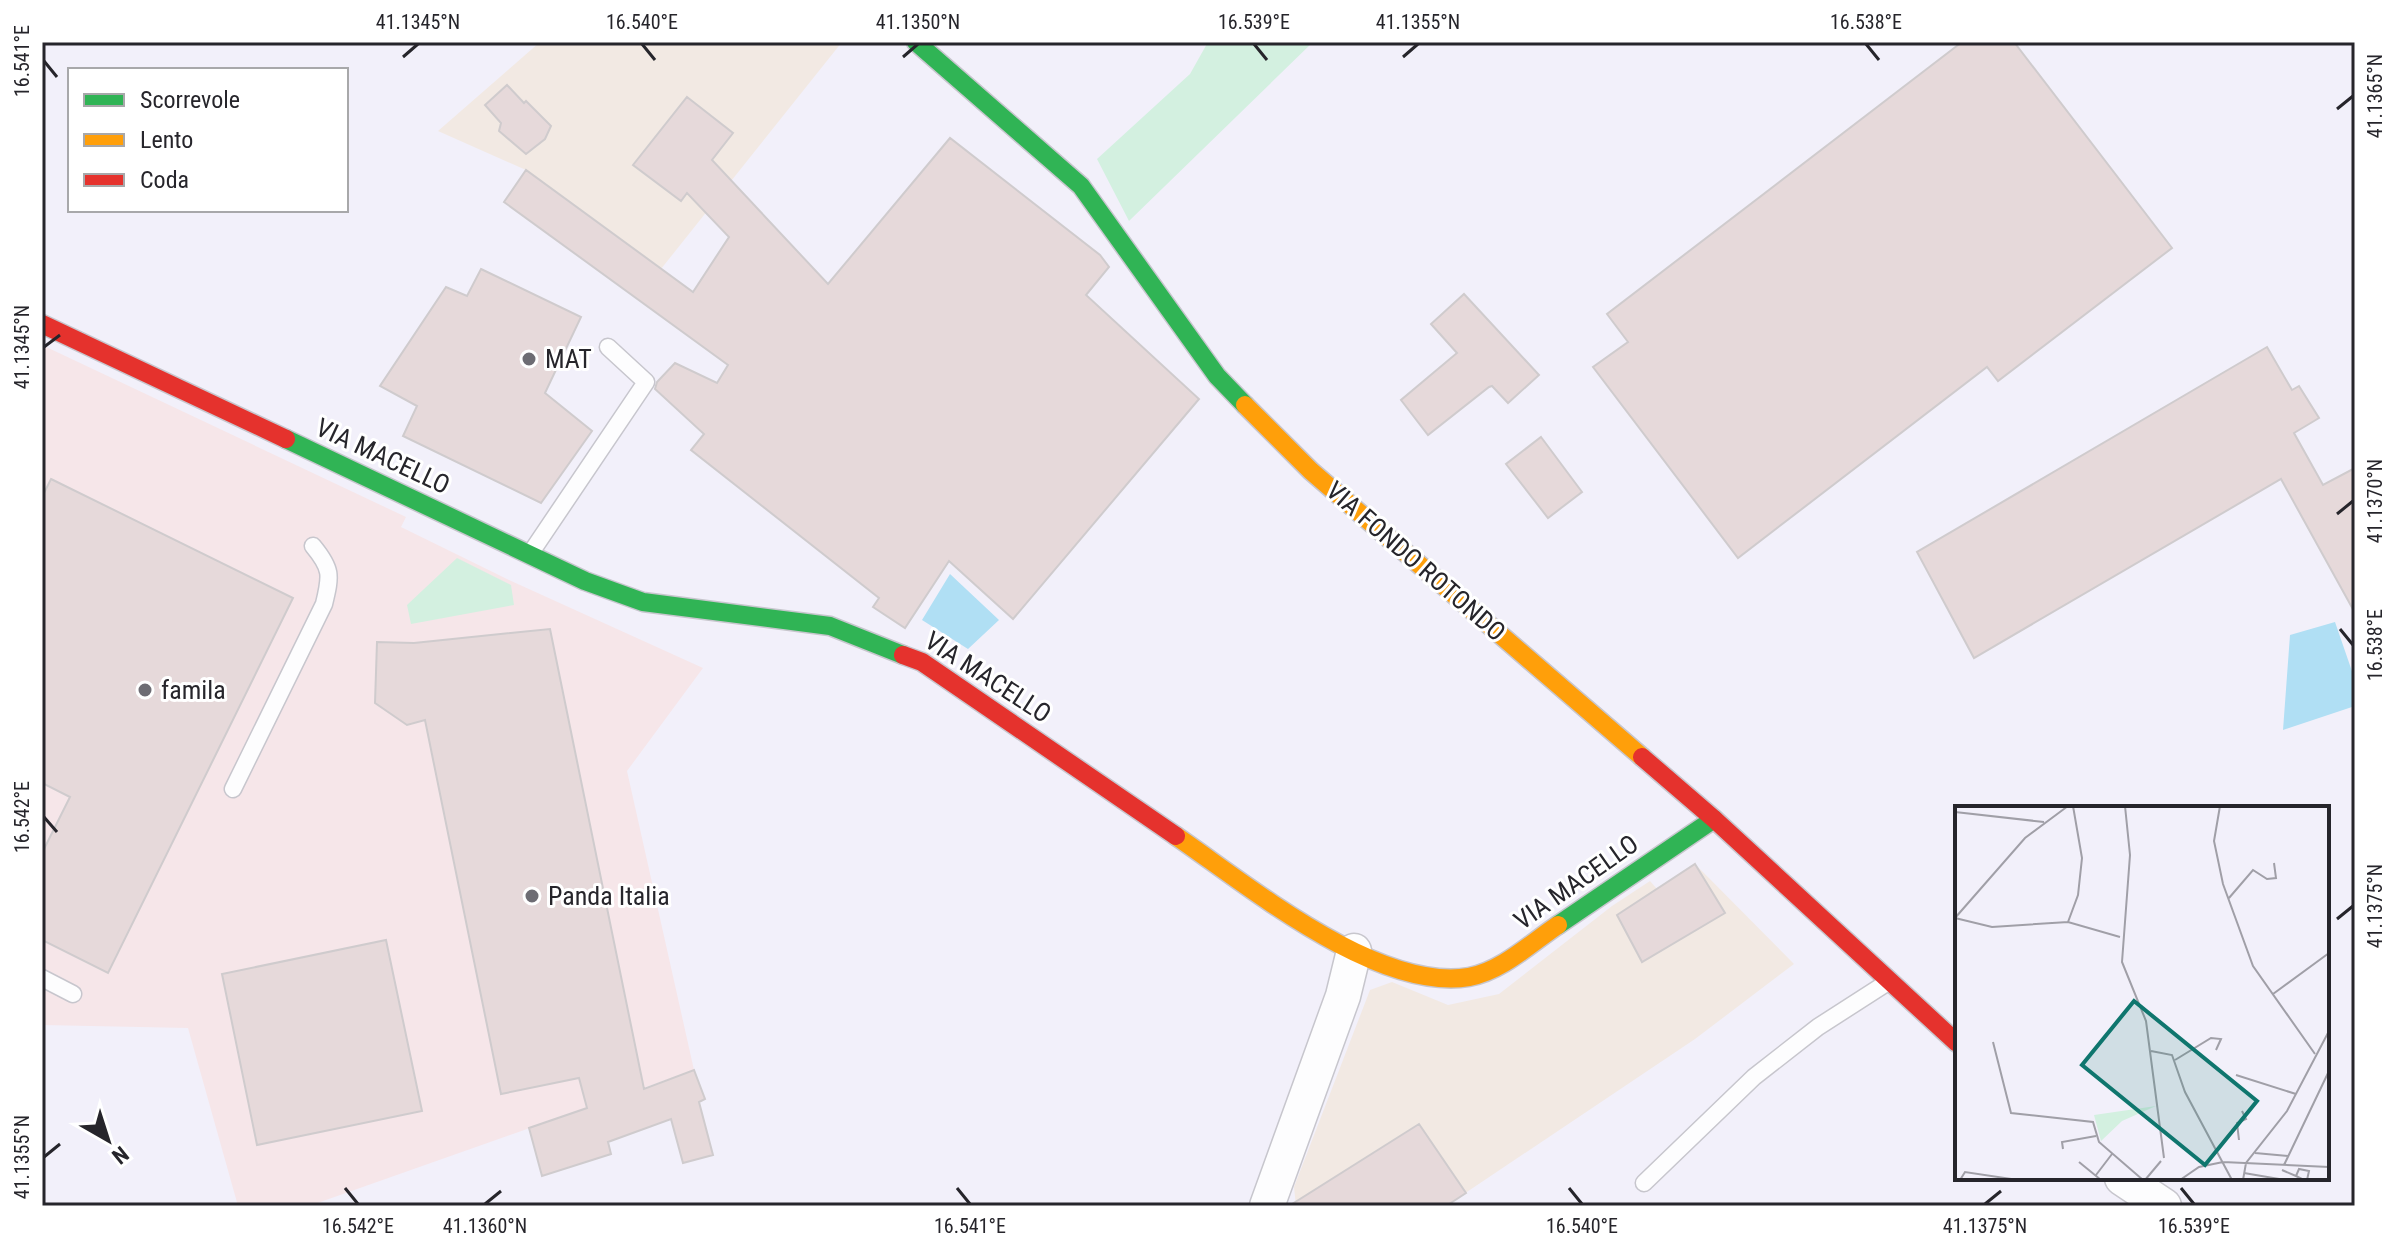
<svg xmlns="http://www.w3.org/2000/svg" width="2397" height="1248" viewBox="0 0 2397 1248" font-family="'Roboto Condensed',sans-serif">
	<style>
		.commercial { fill: #f6e6e9 }
		.industrial { fill: #f2e9e3 }
		.green { fill: #d3f0e0 }
		.water { fill: #b0dff4 }
		.building { fill: #e6d9da; stroke: #cfcbcd; stroke-width: 2 }
		.lines { fill: none; stroke-linecap: round; stroke-linejoin: round }
		.lane-casing { stroke: #c7c6cd; stroke-width: 19 }
		.street-casing { stroke: #c7c6cd; stroke-width: 37 }
		.fast-casing { stroke: #c7c6cd; stroke-width: 21 }
		.slow-casing { stroke: #c7c6cd; stroke-width: 21 }
		.jam-casing { stroke: #c7c6cd; stroke-width: 21 }
		.lane { stroke: #fdfdfe; stroke-width: 16 }
		.street { stroke: #fdfdfe; stroke-width: 34 }
		.fast { stroke: #30b455; stroke-width: 18 }
		.slow { stroke: #ff9f0a; stroke-width: 18 }
		.jam { stroke: #e5322d; stroke-width: 18 }
		.ticks { fill: none; stroke: #26252b; stroke-width: 3 }
		.poi-dot { fill: #6d6c73; stroke: #fff; stroke-width: 3 }
		.labels { text-anchor: middle; stroke-width: 6; stroke-linejoin: round; paint-order: stroke }
		.poi-label { font-size: 26px; fill: #26252b; stroke: #fff; text-anchor: start }
		.street-label { font-size: 26px; fill: #26252b; stroke: #fff }
		.inset-road { fill: none; stroke: #a09fa7; stroke-width: 2 }
		.view { fill: #0f766e; fill-opacity: 0.15; stroke: #0f766e; stroke-width: 4 }
		.inset-edge { fill: none; stroke: #26252b; stroke-width: 4 }
		.neatline { fill: none; stroke: #26252b; stroke-width: 3 }
		.ticks-label { font-size: 20px; text-anchor: middle; fill: #26252b }
	</style>
	<rect width="100%" height="100%" fill="#f2f0fa"/>
	<!-- commercial -->
	<path class="commercial" d="M 42,345 L 406,517 L 401,527 L 509,580 L 703,668 L 627,771 L 694,1070 L 309,1206 L 238,1206 L 188,1028 L 42,1025 Z"/>
	<!-- industrial -->
	<path class="industrial" d="M 540,42 L 842,42 L 661,269 L 526,170 L 438,131 Z
		M 1695,864 L 1794,964 L 1695,1039 L 1446,1206 L 1296,1206 L 1294,1187 L 1370,990 L 1392,982 L 1448,1005 L 1499,994 L 1612,906 L 1650,881 L 1657,889 Z"/>
	<!-- green -->
	<path class="green" d="M 1208,42 L 1313,42 L 1129,221 L 1097,159 L 1190,74 Z
		M 457,558 L 511,585 L 514,605 L 411,624 L 407,605 Z"/>
	<!-- water -->
	<path class="water" d="M 950,574 L 999,620 L 968,649 L 922,620 Z
		M 2335,622 L 2355,680 L 2355,706 L 2283,730 L 2290,635 Z"/>
	<!-- building -->
	<path class="building" d="M 1962,42 L 2014,42 L 2172,248 L 1998,381 L 1987,367 L 1738,558 L 1593,367 L 1628,342 L 1607,314 Z
		M 507,85 L 524,103 L 526,101 L 551,126 L 545,139 L 526,154 L 499,131 L 501,123 L 485,105 Z
		M 687,97 L 733,133 L 712,160 L 828,284 L 950,138 L 1100,255 L 1109,267 L 1086,295 L 1199,399 L 1013,619 L 949,561 L 905,628 L 873,607 L 879,598 L 691,450 L 704,434 L 655,389 L 657,382 L 675,363 L 717,383 L 728,365 L 504,202 L 526,170 L 693,292 L 729,237 L 687,193 L 681,201 L 633,165 Z
		M 481,269 L 581,317 L 545,393 L 592,431 L 541,503 L 403,436 L 417,406 L 380,386 L 446,287 L 467,296 Z
		M 1464,294 L 1539,375 L 1508,403 L 1492,386 L 1489,387 L 1428,435 L 1401,400 L 1457,353 L 1431,324 Z
		M 2267,347 L 2292,390 L 2299,386 L 2319,418 L 2294,433 L 2323,485 L 2355,468 L 2355,613 L 2281,479 L 1974,658 L 1917,552 Z
		M 1541,437 L 1582,492 L 1548,518 L 1506,464 Z
		M 51,479 L 293,598 L 108,973 L 42,940 L 42,853 L 70,797 L 42,783 L 42,497 Z
		M 550,629 L 644,1089 L 694,1070 L 705,1099 L 699,1102 L 713,1155 L 683,1163 L 671,1119 L 608,1142 L 611,1154 L 542,1176 L 529,1128 L 587,1108 L 579,1078 L 501,1094 L 425,720 L 407,725 L 375,703 L 377,642 L 414,643 Z
		M 1695,864 L 1725,913 L 1642,962 L 1617,915 Z
		M 386,940 L 422,1111 L 257,1145 L 222,974 Z
		M 1419,1124 L 1466,1193 L 1446,1206 L 1289,1206 Z"/>
	<g class="lines">
		<defs>
			<path id="lane" d="M 530,554 L 646,382 L 608,347
				M 233,789 L 324,604 C 331,575 332,569 313,546
				M 42,978 L 73,994
				M 1644,1183 L 1754,1077 L 1818,1027 L 1888,982"/>
			<path id="street" d="M 2122,1178 L 2164,1206
				M 1267,1206 L 1343,996 L 1354,951"/>
			<path id="fast" d="M 916,42 L 1081,186 L 1217,376 L 1245,405
				M 286,439 L 585,581 L 643,602 L 830,626 L 903,655
				M 1558,925 L 1714,819"/>
			<path id="slow" d="M 1245,405 L 1311,471 L 1642,757
				M 1176,836 C 1249,886 1377,992 1469,977 C 1502,971 1531,943 1558,925"/>
			<path id="jam" d="M 42,324 L 286,439
				M 903,655 L 922,662 L 1176,836
				M 1642,757 L 1714,819 L 1957,1043"/>
		</defs>
		<!-- lane casing -->
		<use href="#lane" class="lane-casing"/>
		<!-- street casing -->
		<use href="#street" class="street-casing"/>
		<!-- fast casing -->
		<use href="#fast" class="fast-casing"/>
		<!-- slow casing -->
		<use href="#slow" class="slow-casing"/>
		<!-- jam casing -->
		<use href="#jam" class="jam-casing"/>
		<!-- lane -->
		<use href="#lane" class="lane"/>
		<!-- street -->
		<use href="#street" class="street"/>
		<!-- fast -->
		<use href="#fast" class="fast"/>
		<!-- slow -->
		<use href="#slow" class="slow"/>
		<!-- jam -->
		<use href="#jam" class="jam"/>
	</g>
	<!-- ticks -->
	<path class="ticks" d="M 642,44 L 655,60M 1254,44 L 1267,60M 1866,44 L 1879,60M 403,57 L 418,44M 903,57 L 918,44M 1403,57 L 1418,44M 44,61 L 57,77M 2337,109 L 2353,96M 44,347 L 60,335M 2337,514 L 2353,501M 2340,629 L 2353,645M 44,817 L 57,832M 2337,919 L 2353,906M 44,1157 L 60,1144M 345,1188 L 358,1204M 957,1188 L 970,1204M 1569,1188 L 1582,1204M 2181,1188 L 2194,1204M 485,1204 L 501,1191M 1985,1204 L 2001,1191"/>
	<!-- markers -->
	<g class="poi-dot">
		<circle cx="529" cy="359" r="8"/>
		<circle cx="145" cy="690" r="8"/>
		<circle cx="532" cy="896" r="8"/>
	</g>
	<g class="labels">
		<!-- poi labels -->
		<g class="poi-label">
			<text x="545" y="368">MAT</text>
			<text x="161" y="699">famila</text>
			<text x="548" y="905">Panda Italia</text>
		</g>
		<!-- street labels -->
		<g class="street-label">
			<text transform="translate(383 456) rotate(25)" y="9">VIA MACELLO</text>
			<text transform="translate(1416 561) rotate(41)" y="9">VIA FONDO ROTONDO</text>
			<text transform="translate(988 677) rotate(33)" y="9">VIA MACELLO</text>
			<text transform="translate(1576 882) rotate(-35)" y="9">VIA MACELLO</text>
		</g>
	</g>
	<!-- overview -->
	<g transform="translate(1955 806)">
		<rect width="374" height="374" fill="#f2f0fa"/>
		<path d="M 201,300 L 167,315 L 146,335 L 139,309 Z" fill="#d3f0e0"/>
		<path class="inset-road" d="M 170,0 L 175,49 L 167,156 L 191,215 L 209,352M 265,0 L 259,35 L 268,78 L 298,160 L 360,248M 0,6 L 89,16M 274,92 L 298,64 L 312,73 L 321,72 L 319,57M 0,112 L 37,121 L 113,116 L 165,131M 0,112 L 70,32 L 113,0M 113,116 L 123,89 L 127,52 L 118,0M 318,188 L 374,147M 38,236 L 56,307 L 138,316 L 144,336 L 188,374M 196,245 L 217,249 L 230,286 L 277,374M 220,254 L 256,232 L 266,233 L 261,244M 281,269 L 341,288M 284,334 L 282,317 L 291,313 L 287,305M 108,343 L 107,336 L 141,330M 300,347 L 333,350M 124,356 L 146,374M 329,359 L 374,265M 327,364 L 341,370 L 347,373 L 352,374 L 354,365 L 344,363 L 341,370M 289,367 L 330,374M 141,369 L 157,348M 5,374 L 10,366 L 63,374M 190,374 L 206,355M 225,374 L 244,361 L 268,356 L 374,361M 288,374 L 291,357 L 332,305 L 374,225"/>
		<path class="view" d="M 179,195 L 302,295 L 250,359 L 127,259 Z"/>
		<rect width="374" height="374" class="inset-edge"/>
	</g>
	<!-- border -->
	<rect width="2397" height="1248" fill="none" stroke="#ffffff" stroke-width="88"/>
	<!-- legend -->
	<rect x="68" y="68" width="280" height="144" fill="#ffffff" stroke="#a8a8aa" stroke-width="2"/>
	<rect x="84" y="94" width="40" height="12" fill="#30b455" stroke="#a8a8aa" stroke-width="2"/>
	<text x="140" y="108" font-size="24" fill="#26252b">Scorrevole</text>
	<rect x="84" y="134" width="40" height="12" fill="#ff9f0a" stroke="#a8a8aa" stroke-width="2"/>
	<text x="140" y="148" font-size="24" fill="#26252b">Lento</text>
	<rect x="84" y="174" width="40" height="12" fill="#e5322d" stroke="#a8a8aa" stroke-width="2"/>
	<text x="140" y="188" font-size="24" fill="#26252b">Coda</text>
	<!-- north arrow -->
	<g transform="translate(108 1140) rotate(141)" stroke="#ffffff" stroke-width="6" paint-order="stroke">
	<path d="M0-6L14 30L0 20L-14 30Z" fill="#26252b"/>
	<text y="-12" font-size="22" font-weight="bold" text-anchor="middle" fill="#26252b">N</text>
	</g>
	<rect x="44" y="44" width="2309" height="1160" class="neatline"/>
	<g class="ticks-label">
		<text x="418" y="29">41.1345°N</text>
		<text x="642" y="29">16.540°E</text>
		<text x="918" y="29">41.1350°N</text>
		<text x="1254" y="29">16.539°E</text>
		<text x="1418" y="29">41.1355°N</text>
		<text x="1866" y="29">16.538°E</text>
		<text transform="translate(22 61) rotate(-90)" y="7">16.541°E</text>
		<text transform="translate(2375 96) rotate(-90)" y="7">41.1365°N</text>
		<text transform="translate(22 347) rotate(-90)" y="7">41.1345°N</text>
		<text transform="translate(2375 501) rotate(-90)" y="7">41.1370°N</text>
		<text transform="translate(2375 645) rotate(-90)" y="7">16.538°E</text>
		<text transform="translate(22 817) rotate(-90)" y="7">16.542°E</text>
		<text transform="translate(2375 906) rotate(-90)" y="7">41.1375°N</text>
		<text transform="translate(22 1157) rotate(-90)" y="7">41.1355°N</text>
		<text x="358" y="1233">16.542°E</text>
		<text x="485" y="1233">41.1360°N</text>
		<text x="970" y="1233">16.541°E</text>
		<text x="1582" y="1233">16.540°E</text>
		<text x="1985" y="1233">41.1375°N</text>
		<text x="2194" y="1233">16.539°E</text>
	</g>
</svg>
